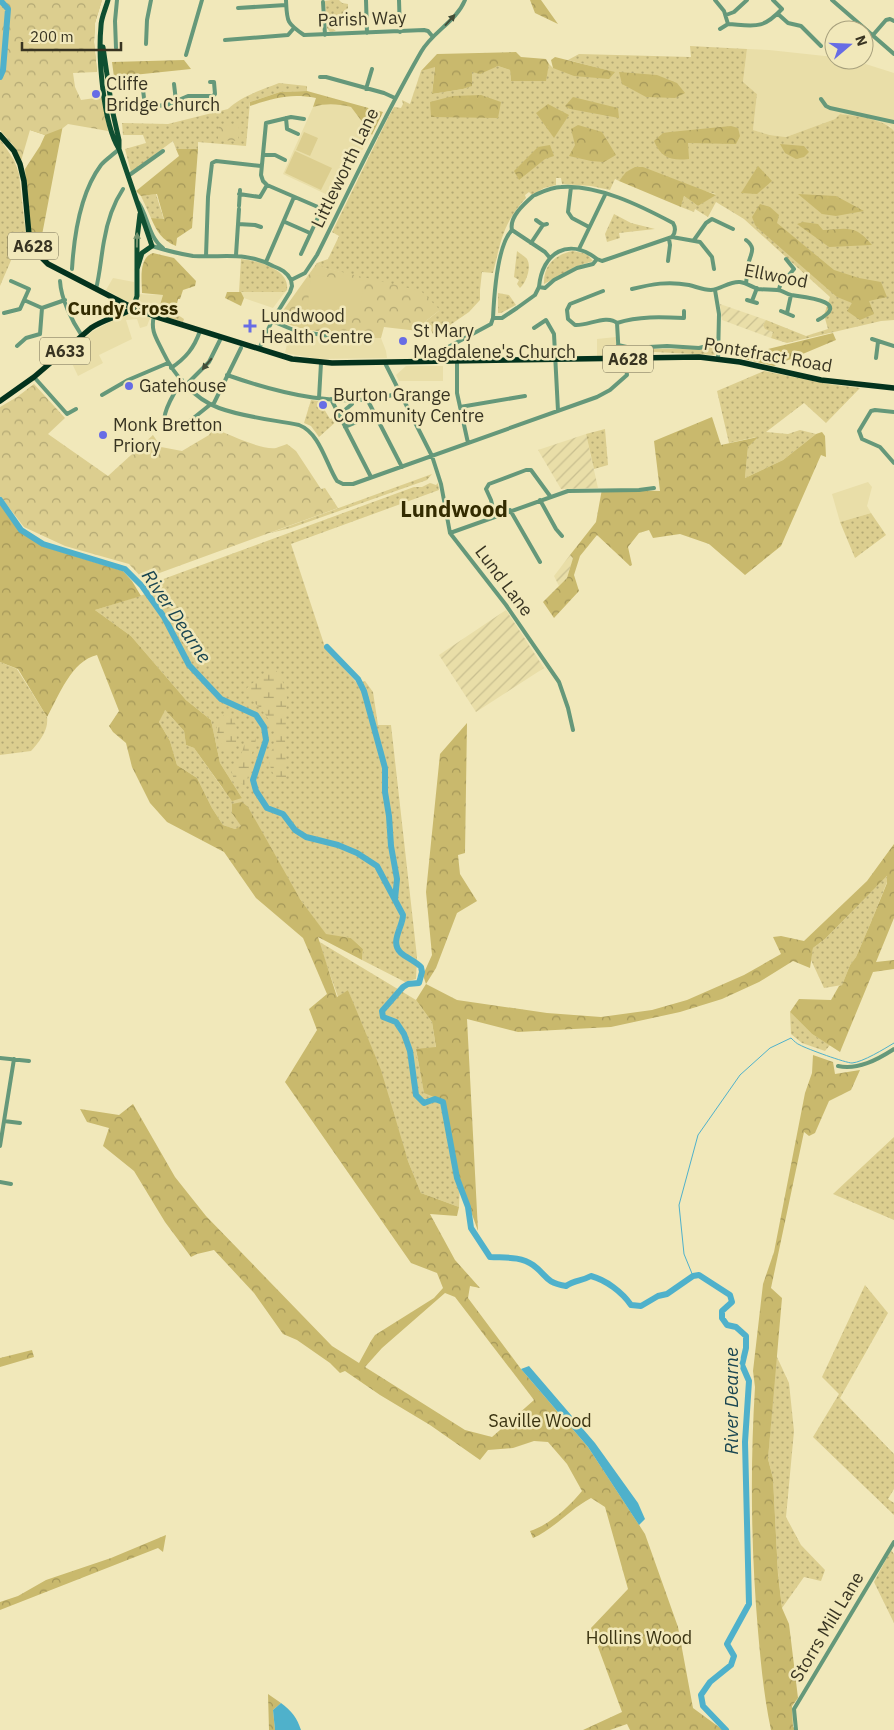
<svg xmlns="http://www.w3.org/2000/svg" width="894" height="1730" viewBox="0 0 894 1730" font-family="'IBM Plex Sans',sans-serif">
	<style>
		.built { fill: #e9dea8 }
		.industrial { fill: url(#industrial-furrows) }
		.grass { fill: url(#grass-dots) }
		.forest { fill: url(#forest-crowns); fill-rule: evenodd }
		.wetland { fill: url(#wetland-marsh) }
		.park { fill: url(#park-crowns) }
		.pitch { fill: #dcce8f }
		.water { fill: #4fb1cb }
		.lines { fill: none; stroke-linecap: round; stroke-linejoin: round }
		.stream { stroke: #4fb1cb; stroke-width: 1 }
		.river { stroke: #4fb1cb; stroke-width: 6 }
		.minor { stroke: #65987a; stroke-width: 4 }
		.major { stroke: #0f4f31; stroke-width: 5 }
		.highway { stroke: #03321d; stroke-width: 5.5 }
		.oneway { fill: #434d38 }
		.oneway2 { fill: #75946f }
		.poi-dot { fill: #676ce5; stroke: #f1e8ba; stroke-width: 2 }
		.labels { text-anchor: middle; stroke-width: 5; stroke-linejoin: round; paint-order: stroke }
		.shield { fill: #f1e8ba; stroke: #706a50; stroke-width: 1 }
		.shield-label { font-size: 16px; font-weight: bold; fill: #383422 }
		.street-label { font-size: 18px; fill: #383422; stroke: #f1e8ba }
		.poi-label { font-size: 18px; fill: #383422; stroke: #f1e8ba; text-anchor: start }
		.park-label { font-size: 18px; fill: #3a3311; stroke: #f1e8ba }
		.neighbourhood-label { font-size: 19px; font-weight: bold; fill: #332b00; stroke: #f1e8ba }
		.water-label { font-size: 19px; font-style: italic; fill: #1a4651; stroke: #f1e8ba }
		.district-label { font-size: 22px; font-weight: bold; fill: #332b00; stroke: #f1e8ba }
	</style>
	<defs>
		<pattern id="industrial-furrows" width="10" height="10" patternUnits="userSpaceOnUse" patternTransform="scale(1.25)"><rect width="10" height="10" fill="#e9dea8"/><path d="M-1 1l2-2M0 10L10 0M9 11l2-2" fill="none" stroke="#c9bf90"/></pattern>
		<pattern id="grass-dots" width="8" height="8" patternUnits="userSpaceOnUse" patternTransform="scale(1.25)"><rect width="8" height="8" fill="#dcce8f"/><path d="M2 2h.1M6 6h.1" fill="none" stroke="#b3a874" stroke-width="1.8" stroke-linecap="round"/></pattern>
		<pattern id="forest-crowns" width="20" height="18" patternUnits="userSpaceOnUse" patternTransform="scale(1.25)"><rect width="20" height="18" fill="#c9b96d"/><path d="M2 6a3 3 0 1 1 6 0M12 15a3 3 0 1 1 6 0" fill="none" stroke="#a49759"/></pattern>
		<pattern id="wetland-marsh" width="20" height="14" patternUnits="userSpaceOnUse" patternTransform="scale(1.25)"><rect width="20" height="14" fill="#dcce8f"/><path d="M1 5h8M5 5V1M11 12h8M15 12V8" fill="none" stroke="#b3a874"/></pattern>
		<pattern id="park-crowns" width="20" height="18" patternUnits="userSpaceOnUse" patternTransform="scale(1.25)"><rect width="20" height="18" fill="#dcce8f"/><path d="M2 6a3 3 0 1 1 6 0M12 15a3 3 0 1 1 6 0" fill="none" stroke="#b3a874"/></pattern>
	</defs>
	<rect width="100%" height="100%" fill="#f1e8ba"/>
	<!-- built -->
	<path class="built" d="M 747,49 L 769,50 L 834,57 L 834,60 L 853,60 L 894,73 L 894,131 L 890,126 L 872,120 L 840,114 L 835,119 L 786,137 L 770,135 L 753,130 L 757,94 L 743,82 Z
		M 335,103 L 351,107 L 372,135 L 332,197 L 283,174 L 313,107 L 323,104 Z
		M 113,278 L 134,282 L 134,294 L 163,295 L 157,313 L 152,313 L 147,326 L 140,328 L 137,319 L 126,320 L 132,339 L 99,355 L 103,363 L 78,376 L 67,353 L 93,331 L 117,318 L 117,296 L 106,290 Z
		M 241,292 L 285,292 L 273,308 L 244,298 Z
		M 290,331 L 332,338 L 333,333 L 361,332 L 361,338 L 381,338 L 386,351 L 387,358 L 319,359 L 285,353 Z
		M 616,337 L 616,355 L 597,357 L 597,339 Z
		M 406,366 L 443,366 L 443,381 L 399,381 L 396,375 Z
		M 868,482 L 872,487 L 867,506 L 871,513 L 840,522 L 832,494 Z"/>
	<!-- industrial -->
	<path class="industrial" d="M 720,304 L 766,320 L 763,325 L 773,332 L 771,338 L 722,320 Z
		M 586,434 L 598,488 L 561,489 L 538,450 Z
		M 570,555 L 573,558 L 567,578 L 559,586 L 554,576 Z
		M 506,610 L 544,668 L 476,712 L 439,655 Z"/>
	<!-- grass -->
	<path class="grass" d="M 331,0 L 339,0 L 342,3 L 348,4 L 348,8 L 330,26 L 336,31 L 330,32 L 327,28 L 325,1 Z
		M 690,46 L 747,49 L 743,82 L 757,94 L 753,130 L 770,135 L 786,137 L 835,119 L 840,114 C 855,116 885,119 894,131 L 894,320 L 881,321 L 787,343 L 771,338 L 773,332 L 765,329 L 763,325 L 766,320 L 806,336 L 828,329 L 824,315 L 830,297 L 744,219 L 716,202 L 708,217 L 695,209 L 694,212 L 681,207 L 684,196 L 698,206 L 716,194 L 628,171 L 619,181 L 615,179 L 610,190 L 591,186 L 562,184 L 561,178 L 556,178 L 556,185 L 544,188 L 532,195 L 529,192 L 525,195 L 526,198 C 503,223 501,241 493,273 L 482,272 L 480,290 L 480,300 L 469,312 L 434,336 L 426,321 L 440,310 L 359,277 L 324,268 L 317,263 L 328,259 L 339,236 L 332,232 L 387,120 L 394,107 L 401,108 L 403,104 L 402,100 L 410,104 L 421,71 L 435,66 L 432,94 L 463,89 L 471,86 L 472,72 L 498,66 L 510,70 L 511,81 L 545,81 L 549,64 L 553,68 L 614,72 L 568,60 L 579,54 L 691,57 Z
		M 279,83 L 307,86 L 307,91 L 280,92 L 250,102 L 246,146 L 198,142 L 198,149 L 176,149 L 173,141 L 131,172 L 125,149 L 146,143 L 143,135 L 123,135 L 122,123 L 168,124 L 228,109 C 242,96 261,90 279,83 Z
		M 0,139 L 14,160 L 19,174 L 26,236 L 19,253 L 15,258 L 12,258 L 0,286 Z
		M 156,194 L 164,220 L 151,218 L 141,196 Z
		M 614,214 L 631,223 L 655,229 L 619,233 L 620,238 L 607,242 L 605,234 Z
		M 517,251 C 520,254 525,256 527,259 C 532,267 526,283 520,288 L 517,284 L 519,280 L 514,277 Z
		M 573,251 L 587,254 L 593,261 L 575,267 L 544,284 C 543,265 556,254 573,251 Z
		M 241,259 C 258,261 290,269 287,290 L 285,292 L 239,292 Z
		M 498,293 L 509,295 L 516,305 L 501,313 L 498,313 Z
		M 159,308 L 175,313 L 184,319 L 183,322 L 157,314 Z
		M 716,346 L 716,354 L 713,355 L 655,352 L 623,357 L 621,355 L 620,347 L 632,349 L 698,349 Z
		M 764,371 L 828,384 L 860,388 L 826,423 L 804,403 L 766,432 L 788,434 L 800,430 L 816,434 L 783,460 L 745,478 L 748,447 L 756,437 L 729,443 L 717,391 Z
		M 311,400 L 319,401 L 317,406 L 324,409 L 330,419 L 337,416 L 339,419 L 319,437 L 311,426 L 304,423 Z
		M 605,429 L 608,465 L 594,469 L 586,434 Z
		M 432,474 L 427,480 L 291,528 L 270,533 Z
		M 430,483 L 436,485 L 438,483 L 439,490 L 291,544 L 325,647 L 357,683 L 365,681 L 373,692 L 378,725 L 391,725 L 417,957 L 416,979 L 405,982 L 362,960 L 363,949 L 351,938 L 326,935 L 300,899 L 232,813 L 242,826 L 235,829 L 223,825 L 212,808 L 197,778 L 177,765 L 170,741 L 159,722 L 164,709 L 184,731 L 186,745 L 194,748 L 223,789 L 242,798 L 220,763 L 211,720 L 186,700 L 131,636 L 95,610 L 152,592 L 147,585 L 414,487 L 422,487 Z
		M 871,513 L 886,535 L 855,558 L 840,522 Z
		M 0,662 L 17,669 L 47,717 C 49,730 39,742 31,751 L 0,755 Z
		M 888,875 L 887,882 L 871,922 L 856,957 L 850,965 L 842,985 L 824,988 L 811,960 L 813,948 L 825,939 Z
		M 318,941 L 416,1000 L 432,1022 L 436,1048 L 416,1050 L 424,1092 L 444,1101 L 460,1181 L 459,1207 L 421,1193 L 408,1161 L 348,990 L 338,997 Z
		M 790,1012 L 812,1034 L 830,1045 L 825,1051 L 802,1043 L 791,1034 Z
		M 894,1137 L 894,1220 L 833,1194 Z
		M 865,1285 L 888,1313 L 840,1398 L 894,1454 L 894,1489 L 888,1499 L 894,1503 L 894,1515 L 813,1437 L 839,1394 L 822,1377 Z
		M 776,1355 L 789,1383 L 794,1431 L 786,1517 L 801,1545 L 825,1570 L 821,1581 L 804,1577 L 782,1608 L 778,1573 L 773,1478 L 768,1459 Z
		M 891,1550 L 894,1554 L 894,1623 L 874,1582 Z"/>
	<!-- forest -->
	<path class="forest" d="M 30,0 L 102,0 L 95,23 L 94,42 L 97,72 L 65,60 L 57,60 L 52,103 L 63,125 L 42,235 L 31,237 L 25,169 L 40,146 L 45,135 L 30,130 L 27,97 L 21,80 L 25,46 L 33,6 Z
		M 530,0 L 541,0 L 558,24 L 535,13 Z
		M 516,52 L 521,57 L 546,59 L 549,64 L 546,81 L 511,81 L 510,70 L 498,66 L 480,74 L 472,72 L 472,86 L 463,89 L 432,94 L 435,67 L 421,71 L 437,54 Z
		M 555,57 L 615,72 L 609,79 L 574,76 L 553,68 L 551,60 Z
		M 184,60 L 191,69 L 114,77 L 112,62 Z
		M 619,72 L 657,75 L 677,83 L 685,93 L 675,98 L 646,97 L 622,84 Z
		M 307,91 L 383,112 L 372,135 L 351,107 C 337,104 327,103 313,107 L 316,98 C 290,93 274,98 250,106 L 250,102 L 280,92 Z
		M 481,95 L 501,102 L 498,118 L 431,117 L 430,102 L 453,96 Z
		M 573,97 L 618,108 L 619,118 L 570,109 L 565,106 Z
		M 548,104 L 569,115 L 554,138 L 536,113 Z
		M 578,125 L 602,132 L 616,155 L 604,162 L 591,161 L 569,156 L 575,145 L 571,129 Z
		M 731,126 L 738,128 L 740,136 L 736,144 L 688,143 L 689,159 C 671,161 661,158 654,141 L 663,133 L 670,132 Z
		M 780,144 L 804,146 L 809,152 L 804,157 L 796,159 L 785,153 Z
		M 550,145 L 554,156 L 545,159 L 519,180 L 514,171 L 538,147 Z
		M 176,149 L 198,149 L 192,228 L 177,238 L 176,246 C 162,240 157,232 151,218 L 164,219 L 157,194 L 141,196 L 136,191 L 179,156 Z
		M 758,166 L 772,181 L 757,194 L 741,193 Z
		M 635,167 L 643,167 L 716,195 L 698,206 L 684,196 L 681,207 L 619,181 L 626,172 Z
		M 798,194 L 836,196 L 864,211 L 836,216 L 822,214 Z
		M 760,204 L 770,207 L 779,215 L 777,223 L 834,270 L 859,278 L 881,282 L 887,297 L 869,301 L 874,314 L 860,320 L 847,311 L 852,303 L 837,297 L 761,231 L 755,225 L 752,217 Z
		M 803,222 L 818,224 L 823,230 C 847,229 855,224 872,245 L 829,247 L 797,224 Z
		M 153,253 L 174,258 L 196,281 L 195,286 L 183,290 L 180,299 L 178,299 L 175,313 L 159,308 L 163,295 L 142,293 C 142,281 138,258 153,253 Z
		M 227,292 L 241,292 L 244,298 L 241,306 L 225,298 Z
		M 833,333 L 836,340 L 774,366 L 736,357 Z
		M 712,417 L 721,445 L 758,437 L 748,447 L 745,478 L 783,460 L 816,434 L 822,432 L 825,436 L 826,457 L 821,455 L 781,546 L 745,575 L 709,544 L 680,534 L 653,538 L 649,530 L 639,533 L 628,547 L 632,565 L 630,566 L 597,535 L 580,556 L 574,575 L 579,591 L 554,618 L 543,602 L 567,578 L 573,558 L 570,555 L 596,522 L 602,489 L 660,491 L 654,441 Z
		M 0,502 L 21,530 L 42,546 L 123,571 L 132,581 L 141,596 L 95,610 L 131,636 L 186,700 L 211,720 L 220,763 L 242,798 L 232,801 L 194,748 L 186,745 L 184,731 L 165,710 L 159,722 L 170,741 L 177,765 L 197,778 L 212,808 L 223,825 L 235,829 L 241,826 L 232,813 L 232,804 L 242,802 L 248,807 L 300,899 L 326,934 L 351,938 L 363,949 L 362,960 L 318,937 L 337,997 L 348,990 L 381,1070 L 408,1161 L 421,1193 L 459,1207 L 457,1216 L 430,1214 L 455,1260 L 480,1288 L 470,1286 L 468,1298 L 521,1369 L 588,1447 L 645,1534 L 678,1627 L 693,1708 L 723,1730 L 630,1730 L 627,1724 L 610,1730 L 583,1730 L 622,1712 L 591,1628 L 628,1589 L 605,1507 L 591,1498 C 570,1509 554,1529 533,1538 L 530,1531 C 549,1525 569,1507 582,1491 L 567,1464 L 548,1442 L 534,1441 L 513,1448 L 488,1450 L 480,1460 L 430,1425 L 380,1395 L 345,1371 L 340,1373 L 330,1363 L 297,1340 L 283,1334 L 254,1293 L 214,1250 L 197,1254 L 191,1257 L 165,1222 L 134,1171 L 103,1146 L 109,1128 L 87,1122 L 80,1109 L 119,1115 L 133,1104 L 175,1177 L 206,1216 L 332,1346 L 359,1363 L 371,1341 L 375,1335 L 434,1298 L 443,1288 L 437,1273 L 411,1263 L 285,1082 L 317,1030 L 309,1009 L 327,994 L 303,938 L 256,898 L 224,852 L 167,822 L 150,803 L 132,767 L 126,743 L 113,732 L 109,726 L 119,711 L 97,655 C 71,661 59,696 47,717 L 18,669 L 0,662 ZM 445,1293 L 455,1297 L 534,1400 L 492,1437 L 465,1430 L 365,1367 L 382,1348 Z
		M 467,723 L 465,853 L 458,855 L 460,874 L 477,901 L 457,913 L 436,968 L 426,984 L 457,1000 L 547,1013 L 601,1017 L 652,1010 L 687,1000 L 744,975 L 781,954 L 773,937 L 781,936 L 804,941 L 867,881 L 894,844 L 894,918 L 876,962 L 894,960 L 894,969 L 873,972 L 840,1052 L 812,1034 L 790,1012 L 799,999 L 831,1000 L 839,986 L 842,985 L 850,965 L 856,957 L 871,922 L 887,883 L 887,876 L 825,939 L 813,948 L 810,968 L 793,961 L 759,982 L 722,999 L 680,1012 L 611,1027 L 518,1032 L 467,1019 L 478,1231 L 460,1181 L 444,1101 L 424,1093 L 416,1049 L 436,1047 L 432,1022 L 416,1000 L 426,984 L 423,975 L 432,955 L 426,892 L 440,754 Z
		M 813,1055 L 833,1062 L 835,1074 L 860,1070 L 851,1090 L 829,1101 L 815,1133 L 809,1136 L 804,1132 L 771,1288 L 782,1298 L 768,1459 L 773,1478 L 778,1574 L 782,1608 L 789,1624 L 798,1698 L 792,1706 L 793,1727 L 798,1730 L 771,1730 C 764,1697 761,1665 758,1631 C 751,1550 750,1468 755,1387 L 753,1371 L 763,1284 L 774,1252 L 805,1093 L 812,1073 Z
		M 32,1350 L 34,1357 L 0,1367 L 0,1358 Z
		M 166,1535 L 163,1552 L 158,1548 L 0,1610 L 0,1602 L 18,1596 L 46,1580 L 111,1558 Z
		M 268,1694 L 281,1703 L 273,1710 L 275,1730 L 269,1730 Z"/>
	<!-- wetland -->
	<path class="wetland" d="M 269,669 L 275,669 L 282,679 L 287,698 L 285,738 L 286,779 L 280,782 C 274,776 268,767 270,758 C 270,752 274,747 274,742 C 276,722 261,708 247,696 L 247,688 Z
		M 224,715 L 231,715 C 239,727 237,737 235,750 L 229,752 C 219,744 216,735 217,722 Z
		M 254,736 L 256,740 L 250,760 L 247,782 L 244,785 L 234,780 L 231,769 C 234,764 239,760 241,755 C 245,746 243,740 254,736 Z"/>
	<!-- park -->
	<path class="park" d="M 0,0 L 102,0 L 95,23 L 94,42 L 97,72 L 73,73 L 75,87 L 81,100 L 102,97 L 108,131 L 68,124 L 63,128 L 45,135 L 30,130 L 21,161 L 13,145 L 0,130 Z
		M 219,124 L 239,125 L 238,141 L 218,140 Z
		M 317,263 L 325,268 L 421,291 L 440,310 L 427,320 L 418,331 L 384,327 L 381,338 L 361,338 L 361,332 C 332,333 302,333 277,319 Z
		M 34,384 L 65,418 L 48,434 L 108,476 L 153,435 L 161,447 L 182,451 L 209,435 L 213,428 C 229,434 260,450 276,448 C 279,447 284,445 287,444 L 296,451 L 321,489 L 325,488 L 338,508 L 143,579 L 129,564 L 65,546 L 24,527 L 0,496 L 0,407 L 17,397 Z"/>
	<!-- pitch -->
	<path class="pitch" d="M 304,132 L 318,138 L 310,156 L 296,150 Z
		M 295,151 L 332,168 L 321,190 L 285,173 Z
		M 311,275 L 364,281 L 359,318 L 307,311 Z"/>
	<!-- water -->
	<path class="water" d="M 529,1366 L 595,1443 L 638,1503 L 645,1519 L 639,1525 L 588,1447 L 521,1369 Z
		M 281,1703 C 292,1711 297,1718 301,1730 L 275,1730 L 273,1710 Z"/>
	<g class="lines">
		<!-- stream -->
		<path class="stream" d="M 693,1276 L 684,1254 L 679,1205 L 698,1135 L 740,1075 L 770,1048 L 791,1038 C 794,1041 797,1044 800,1045 C 807,1049 846,1063 852,1063 C 863,1062 884,1049 894,1043"/>
		<!-- river -->
		<path class="river" d="M 0,77 L 3,70 L 8,9 L 0,0
			M 0,500 L 21,530 L 43,544 L 125,569 L 142,586 L 164,617 L 189,665 L 221,699 L 256,715 L 264,727 L 266,740 L 253,780 L 256,791 L 267,808 L 283,814 L 295,830 L 306,837 L 338,845 L 357,853 L 377,866 L 403,915 C 403,927 389,942 401,953 C 407,958 415,961 421,967 L 422,972 L 419,983 L 408,984 L 403,987 L 382,1011 L 383,1017 L 396,1022 L 404,1034 L 410,1051 L 416,1095 L 424,1103 L 435,1099 L 443,1102 L 457,1178 L 468,1207 L 471,1228 L 490,1257 C 505,1258 520,1256 533,1265 C 548,1276 544,1282 566,1286 C 574,1280 582,1281 591,1276 C 606,1280 622,1292 631,1305 L 641,1306 L 658,1296 L 667,1294 L 693,1276 L 699,1275 L 730,1295 L 732,1302 L 722,1311 L 722,1318 L 727,1325 L 736,1327 L 746,1336 L 746,1348 L 742,1365 L 749,1381 L 745,1442 L 749,1604 L 727,1644 L 734,1656 L 731,1665 L 710,1682 L 701,1695 L 703,1706 L 726,1730
			M 327,647 L 358,679 L 364,691 L 385,768 L 385,792 L 389,816 L 391,846 L 397,879 L 395,899"/>
		<!-- minor -->
		<path class="minor" d="M 286,0 C 287,21 286,23 304,35 L 424,30 L 428,31 L 433,37
			M 366,0 L 367,33
			M 399,0 L 400,32
			M 715,0 L 724,11 L 728,24 C 755,26 762,30 782,9 L 773,0
			M 832,0 L 894,54
			M 323,2 L 325,35
			M 238,8 L 286,5
			M 778,14 L 788,23 L 801,26 L 821,46
			M 726,15 L 734,12 L 747,0
			M 720,29 L 728,24
			M 873,35 L 886,20 L 890,19 L 894,21
			M 225,40 L 288,35 L 294,28
			M 146,44 L 147,20 L 151,0
			M 116,48 L 115,21 L 117,0
			M 186,55 L 202,0
			M 320,77 L 326,77 L 384,93 L 395,98
			M 142,82 L 145,106
			M 174,84 L 176,101
			M 366,89 L 372,69
			M 821,99 L 826,106 L 830,108 L 894,122
			M 106,110 L 167,105 L 188,96 L 213,96 L 215,94 L 214,82 L 210,82
			M 286,118 L 287,129 L 298,134
			M 304,119 L 291,117 L 266,123 L 261,175 L 263,181 L 267,185 L 318,207
			M 263,155 L 275,155 L 285,160
			M 128,176 L 163,151
			M 571,187 L 568,212 L 572,218 L 589,227
			M 239,194 L 260,197 L 267,185
			M 535,195 C 544,191 552,187 561,187 C 597,184 641,206 673,223 C 676,228 676,232 672,237
			M 138,202 C 148,215 148,237 163,248
			M 239,206 L 240,190
			M 536,220 L 543,225 L 547,224
			M 285,222 L 310,233
			M 238,224 L 255,225 L 261,227
			M 512,230 L 545,252 L 550,258
			M 694,240 L 706,223 L 712,219 L 733,229
			M 531,243 L 543,225
			M 152,246 C 165,250 179,254 193,256 C 223,258 245,251 273,266 C 281,269 287,272 291,280
			M 579,249 L 605,195
			M 301,254 L 320,213
			M 236,255 L 239,209
			M 206,256 L 208,197 L 212,163 L 216,161 L 261,166
			M 668,261 L 670,245 L 669,239
			M 266,262 L 294,197
			M 72,269 C 74,236 80,193 101,165 C 106,159 113,155 119,149
			M 291,280 L 305,273 L 317,255 C 351,187 383,118 421,52 C 432,32 456,22 465,0
			M 60,281 C 61,299 72,321 82,336
			M 746,283 C 747,277 747,272 748,266 C 749,255 758,249 746,240
			M 539,287 C 542,252 569,237 597,259
			M 96,289 C 100,273 101,257 104,241 C 107,223 113,204 123,189
			M 632,289 C 652,284 668,281 689,285 C 697,287 703,290 711,290 C 721,289 730,281 740,282 C 747,283 752,287 758,289 C 765,290 771,289 777,290 C 782,290 786,294 791,295 C 803,297 853,301 818,320
			M 779,289 L 782,279 L 789,275 L 794,269 L 786,259
			M 715,290 L 719,314 L 718,359
			M 603,291 L 570,304 L 567,310 L 568,319 L 575,325 C 588,326 607,314 617,323
			M 24,300 L 42,308
			M 747,300 L 757,303
			M 752,301 L 757,288
			M 42,308 L 65,300
			M 781,311 L 793,316
			M 4,313 L 20,309 L 29,289 L 11,281
			M 787,313 L 791,295
			M 154,316 C 150,331 157,339 163,352 C 174,375 194,399 219,408 C 243,417 274,420 299,425 C 320,433 326,464 337,481 L 343,484 L 353,484 L 597,397 L 610,390 L 627,375 L 625,359
			M 493,318 L 502,318 L 517,308 L 535,295 L 539,287 L 545,288 L 554,280 L 577,268 L 593,264 L 597,259 L 602,261 L 672,237 L 700,242 L 712,257 L 714,269
			M 272,321 L 296,331 L 330,336
			M 617,323 C 639,316 661,317 684,318 L 684,311
			M 617,323 L 619,358
			M 534,328 L 546,320 L 554,334 L 558,411
			M 872,339 L 894,346
			M 618,345 L 631,348 L 667,346 L 699,348 L 719,343
			M 17,346 L 26,338 L 40,334 L 42,308
			M 259,349 L 272,321 L 290,292 L 292,286 L 291,280
			M 876,358 L 878,342
			M 457,361 L 457,393 L 468,443
			M 437,362 L 439,352 L 491,324 L 493,318 C 494,297 497,245 512,230 C 509,217 524,204 533,196
			M 385,363 L 432,456 L 441,484 L 450,533 L 506,605 L 559,682 L 568,708 L 573,730
			M 171,368 C 186,358 194,348 200,331
			M 227,375 C 281,394 344,410 400,393
			M 34,377 L 67,414 L 76,409
			M 182,380 C 175,392 147,433 181,428 L 211,404
			M 186,385 L 209,362 L 221,338
			M 102,395 L 128,380 L 168,363
			M 319,398 L 321,363
			M 331,399 L 371,477
			M 367,399 L 402,467
			M 213,405 L 241,348
			M 460,407 L 525,396
			M 894,412 L 875,410 L 871,411 L 859,431 L 862,439 L 880,447 L 894,463
			M 339,415 L 352,404
			M 345,427 L 375,414
			M 540,500 L 556,529 L 562,536
			M 510,510 L 540,562
			M 495,517 L 491,500 L 486,489 L 489,484 L 526,470 L 531,470 L 550,496
			M 450,533 L 568,491 L 639,490 L 654,488
			M 0,1058 L 29,1061
			M 838,1066 C 858,1070 877,1060 894,1049
			M 4,1121 L 20,1123
			M 0,1146 L 14,1059
			M 0,1182 L 11,1184
			M 796,1730 L 794,1709 L 894,1542"/>
		<!-- major -->
		<path class="major" d="M 108,0 C 106,8 101,18 101,26 C 98,57 103,123 119,149 L 152,246 L 142,253 L 137,269
			M 103,47 L 112,109 L 119,140 L 119,149
			M 133,308 L 137,296 L 137,239 L 140,214"/>
		<!-- highway -->
		<path class="highway" d="M 0,135 L 14,151 L 20,164 L 24,181 L 29,235 L 36,252 L 48,264 L 133,308 L 154,316 L 292,359 L 332,363 L 699,357 L 740,362 L 821,380 L 894,388
			M 0,401 L 34,377 L 91,328 C 104,319 124,315 133,308"/>
	</g>
	<!-- one-way arrows -->
	<defs><path id="oneway-solid" d="M-6-.8H1V-3.2L6.5 0L1 3.2V.8H-6Z" transform="scale(1.25)"/></defs>
	<g class="oneway">
		<use href="#oneway-solid" transform="translate(450 20) rotate(-48)"/>
		<use href="#oneway-solid" transform="translate(207 364) rotate(130)"/>
	</g>
	<use class="oneway2" href="#oneway-solid" transform="translate(137 240) rotate(-89)"/>
	<!-- markers -->
	<g class="poi-dot">
		<circle cx="96" cy="94" r="5"/>
		<path d="M247.5 318.5h5v5h5v5h-5v5h-5v-5h-5v-5h5z"/>
		<circle cx="403" cy="341" r="5"/>
		<circle cx="129" cy="386" r="5"/>
		<circle cx="323" cy="405" r="5"/>
		<circle cx="103" cy="435" r="5"/>
	</g>
	<g class="labels">
		<!-- shield labels -->
		<g class="shield">
			<rect x="8" y="232.5" width="50" height="27" rx="4"/>
			<rect x="40" y="337.5" width="50" height="27" rx="4"/>
			<rect x="603" y="345.5" width="50" height="27" rx="4"/>
		</g>
		<g class="shield-label">
			<text x="33" y="252">A628</text>
			<text x="65" y="357">A633</text>
			<text x="628" y="365">A628</text>
		</g>
		<!-- street labels -->
		<g class="street-label">
			<text transform="translate(362 19) rotate(-2)" y="6">Parish Way</text>
			<text transform="translate(345 168) rotate(-64)" y="6">Littleworth Lane</text>
			<text transform="translate(776 276) rotate(11)" y="6">Ellwood</text>
			<text transform="translate(768 355) rotate(10)" y="6">Pontefract Road</text>
			<text transform="translate(504 581) rotate(53)" y="6">Lund Lane</text>
			<text transform="translate(827 1627) rotate(-59)" y="6">Storrs Mill Lane</text>
		</g>
		<!-- poi labels -->
		<g class="poi-label">
			<text x="106" y="90">Cliffe<tspan x="106" dy="21">Bridge Church</tspan></text>
			<text x="261" y="322">Lundwood<tspan x="261" dy="21">Health Centre</tspan></text>
			<text x="413" y="337">St Mary<tspan x="413" dy="21">Magdalene's Church</tspan></text>
			<text x="139" y="392">Gatehouse</text>
			<text x="333" y="401">Burton Grange<tspan x="333" dy="21">Community Centre</tspan></text>
			<text x="113" y="431">Monk Bretton<tspan x="113" dy="21">Priory</tspan></text>
		</g>
		<!-- park labels -->
		<g class="park-label">
			<text x="540" y="1427">Saville Wood</text>
			<text x="639" y="1644">Hollins Wood</text>
		</g>
		<!-- neighbourhood labels -->
		<g class="neighbourhood-label">
			<text x="123" y="315">Cundy Cross</text>
		</g>
		<!-- water labels -->
		<g class="water-label">
			<text transform="translate(177 616) rotate(56)" y="7">River Dearne</text>
			<text transform="translate(731 1401) rotate(-90)" y="7">River Dearne</text>
		</g>
		<!-- district labels -->
		<g class="district-label">
			<text x="454" y="517">Lundwood</text>
		</g>
	</g>
	<!-- north arrow -->
	<g transform="translate(849 45) rotate(71)"><circle r="24" fill="#f1e8ba" stroke="#a7a07d"/>
	<path d="M0-4L9 19L0 12L-9 19Z" fill="#676ce5"/>
	<text y="-8" font-size="14" font-weight="bold" text-anchor="middle" fill="#383422">N</text>
	</g>
	<!-- scale -->
	<path d="M22 42v8h99v-8" fill="none" stroke="#383422" stroke-width="2.5"/>
	<text x="30" y="42" font-size="15" fill="#383422" stroke="#f1e8ba" stroke-width="4" paint-order="stroke">200 m</text>
</svg>
